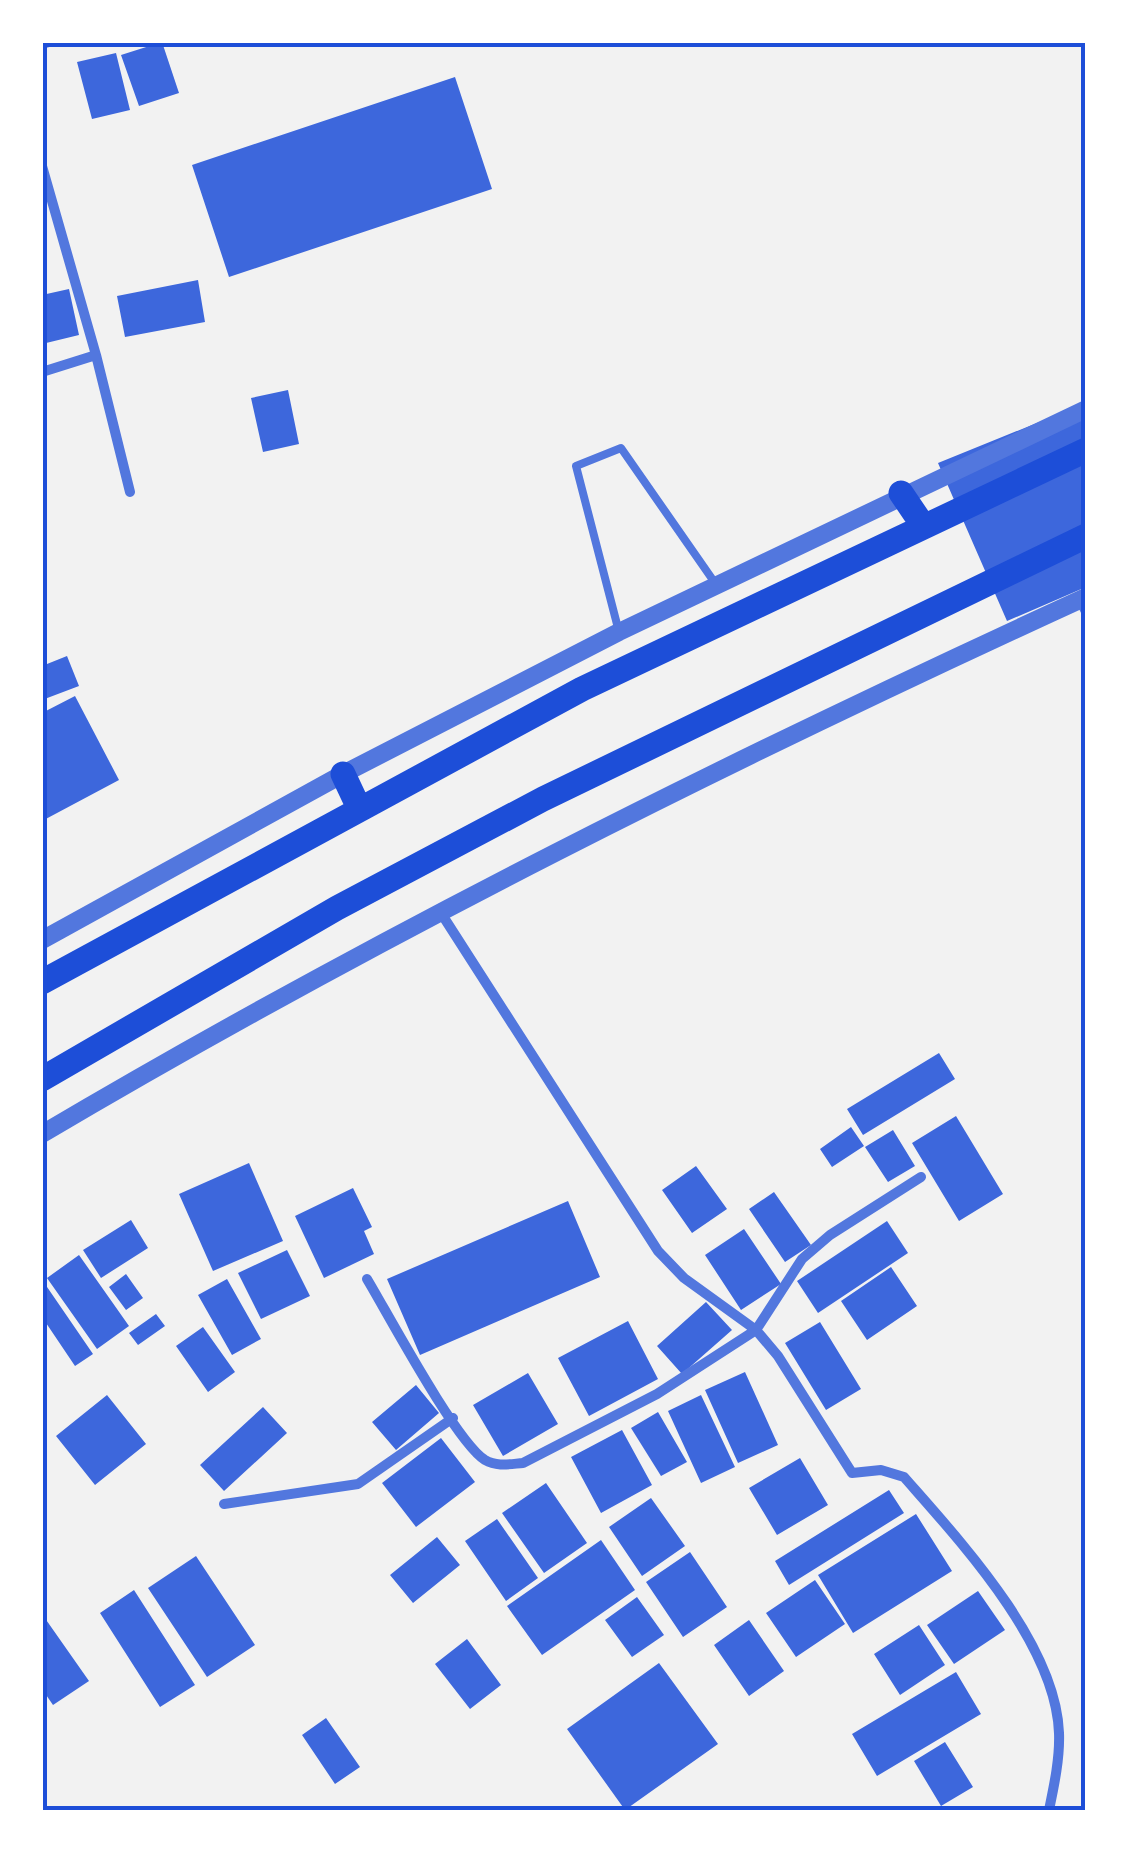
<svg xmlns="http://www.w3.org/2000/svg" width="1128" height="1853" viewBox="0 0 1128 1853" font-family="'Source Serif 4',serif">
	<style>
		.building { fill: #3d67dc }
		.lines { fill: none; stroke-linecap: round; stroke-linejoin: round }
		.service { stroke: #5277de; stroke-width: 8 }
		.minor { stroke: #5277de; stroke-width: 10 }
		.tertiary { stroke: #5277de; stroke-width: 18 }
		.primary { stroke: #1d4ed8; stroke-width: 25 }
		.neatline { fill: none; stroke: #1d4ed8; stroke-width: 4 }
	</style>
	<rect width="100%" height="100%" fill="#f2f2f2"/>
	<!-- building -->
	<path class="building" d="M 162,42 L 179,93 L 139,106 L 121,55 Z
		M 116,53 L 130,110 L 92,119 L 77,62 Z
		M 455,77 L 492,189 L 229,277 L 192,165 Z
		M 198,280 L 205,322 L 125,337 L 117,296 Z
		M 69,289 L 79,335 L 42,344 L 42,295 Z
		M 288,390 L 299,444 L 263,452 L 251,398 Z
		M 1086,403 L 1086,587 L 1007,621 L 938,463 Z
		M 67,656 L 79,686 L 42,700 L 42,666 Z
		M 75,696 L 119,780 L 42,821 L 42,713 Z
		M 939,1053 L 955,1079 L 863,1135 L 847,1109 Z
		M 956,1116 L 1003,1194 L 959,1221 L 912,1143 Z
		M 851,1127 L 864,1146 L 832,1167 L 820,1149 Z
		M 893,1130 L 915,1166 L 888,1182 L 865,1147 Z
		M 249,1163 L 283,1241 L 213,1271 L 179,1194 Z
		M 696,1166 L 727,1209 L 692,1233 L 662,1190 Z
		M 353,1188 L 372,1227 L 364,1231 L 374,1254 L 324,1278 L 295,1216 Z
		M 774,1192 L 811,1245 L 785,1262 L 749,1209 Z
		M 568,1201 L 600,1277 L 420,1355 L 387,1279 Z
		M 131,1220 L 148,1248 L 101,1278 L 83,1250 Z
		M 887,1221 L 908,1253 L 818,1313 L 797,1281 Z
		M 744,1229 L 781,1284 L 741,1310 L 705,1255 Z
		M 287,1250 L 310,1296 L 261,1319 L 238,1273 Z
		M 79,1255 L 129,1326 L 97,1349 L 47,1278 Z
		M 891,1267 L 917,1306 L 867,1340 L 841,1301 Z
		M 126,1274 L 143,1298 L 126,1310 L 109,1287 Z
		M 227,1279 L 261,1339 L 232,1355 L 198,1295 Z
		M 45,1284 L 93,1354 L 75,1366 L 42,1317 Z
		M 706,1302 L 732,1330 L 682,1374 L 657,1346 Z
		M 156,1314 L 165,1326 L 138,1345 L 129,1333 Z
		M 628,1321 L 658,1379 L 589,1416 L 558,1358 Z
		M 820,1322 L 861,1389 L 826,1410 L 785,1343 Z
		M 203,1327 L 235,1372 L 208,1392 L 176,1346 Z
		M 745,1372 L 778,1445 L 738,1463 L 705,1390 Z
		M 528,1373 L 558,1424 L 503,1456 L 473,1405 Z
		M 416,1385 L 439,1413 L 396,1450 L 372,1422 Z
		M 107,1395 L 146,1444 L 95,1485 L 56,1436 Z
		M 701,1395 L 735,1467 L 701,1483 L 668,1411 Z
		M 263,1407 L 287,1433 L 224,1491 L 200,1465 Z
		M 658,1412 L 687,1462 L 661,1476 L 631,1428 Z
		M 622,1430 L 652,1485 L 601,1513 L 571,1457 Z
		M 441,1438 L 475,1482 L 416,1527 L 382,1483 Z
		M 800,1458 L 828,1505 L 777,1535 L 749,1488 Z
		M 546,1483 L 587,1543 L 544,1573 L 502,1513 Z
		M 889,1490 L 904,1513 L 789,1585 L 775,1561 Z
		M 651,1498 L 685,1546 L 642,1576 L 609,1527 Z
		M 916,1514 L 952,1571 L 853,1633 L 818,1575 Z
		M 497,1519 L 538,1578 L 506,1601 L 465,1541 Z
		M 437,1537 L 460,1565 L 413,1603 L 390,1575 Z
		M 601,1540 L 635,1590 L 542,1655 L 507,1606 Z
		M 690,1552 L 727,1607 L 683,1637 L 646,1582 Z
		M 196,1556 L 255,1645 L 207,1677 L 148,1588 Z
		M 815,1580 L 845,1624 L 796,1657 L 766,1613 Z
		M 134,1590 L 195,1685 L 160,1707 L 100,1613 Z
		M 978,1591 L 1005,1630 L 954,1664 L 927,1625 Z
		M 637,1597 L 664,1635 L 632,1657 L 605,1620 Z
		M 42,1614 L 89,1681 L 53,1705 L 42,1689 Z
		M 749,1620 L 784,1671 L 749,1696 L 714,1645 Z
		M 919,1625 L 945,1665 L 900,1695 L 874,1654 Z
		M 467,1639 L 501,1685 L 470,1709 L 435,1664 Z
		M 659,1663 L 718,1744 L 625,1810 L 567,1729 Z
		M 956,1672 L 981,1714 L 877,1776 L 852,1734 Z
		M 326,1718 L 360,1767 L 335,1784 L 302,1735 Z
		M 945,1742 L 973,1787 L 941,1806 L 914,1761 Z"/>
	<g class="lines">
		<!-- service -->
		<path class="service" d="M 1079,600 L 1086,614
			M 619,632 L 576,466 L 621,448 L 715,583"/>
		<!-- minor -->
		<path class="minor" d="M 42,44 L 49,42
			M 42,166 L 96,355 L 42,372
			M 96,355 L 130,492
			M 441,913 L 658,1251 L 684,1278 L 756,1330 L 778,1356 L 852,1473 L 881,1470 L 904,1477 C 961,1542 1056,1644 1059,1733 C 1060,1758 1054,1786 1049,1810
			M 367,1279 C 388,1314 456,1442 485,1460 C 497,1467 510,1464 523,1463 L 657,1394 L 756,1330 L 802,1259 L 830,1235 L 921,1177
			M 224,1504 L 358,1484 L 453,1418"/>
		<!-- tertiary -->
		<path class="tertiary" d="M 42,940 L 343,774 L 619,632 L 1086,409
			M 42,1134 C 379,935 730,760 1086,597"/>
		<!-- primary -->
		<path class="primary" d="M 901,493 L 922,524
			M 343,774 L 359,808
			M 42,982 L 582,689 L 1086,450
			M 42,1079 L 337,908 L 543,799 L 1086,536"/>
	</g>
	<!-- border -->
	<rect width="1128" height="1853" fill="none" stroke="#ffffff" stroke-width="90"/>
	<rect x="45" y="45" width="1038" height="1763" class="neatline"/>
</svg>
